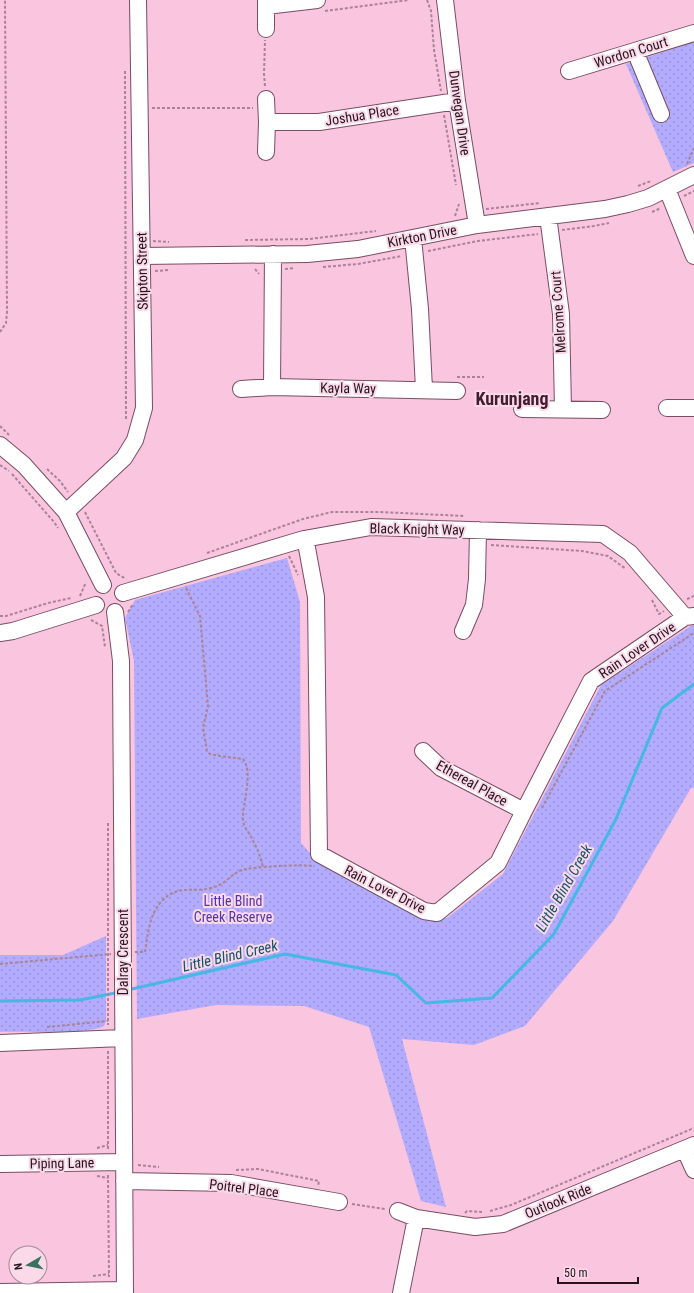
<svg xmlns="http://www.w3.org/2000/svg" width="694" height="1293" viewBox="0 0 694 1293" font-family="'Roboto Condensed',sans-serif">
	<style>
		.grass { fill: url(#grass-dots) }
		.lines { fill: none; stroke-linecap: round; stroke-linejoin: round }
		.stream { stroke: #46b8e3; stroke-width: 3 }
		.minor-casing { stroke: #794d64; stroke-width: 18 }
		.path { stroke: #aa8396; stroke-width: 2; stroke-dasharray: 3 2; stroke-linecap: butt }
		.minor { stroke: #fff; stroke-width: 16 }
		.labels { text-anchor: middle; stroke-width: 4; stroke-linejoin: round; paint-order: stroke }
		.street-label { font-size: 14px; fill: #26141d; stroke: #fad9e9 }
		.park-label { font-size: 14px; fill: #5035ab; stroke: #fad9e9 }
		.water-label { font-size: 15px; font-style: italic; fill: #135269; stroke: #fad9e9 }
		.district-label { font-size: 18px; font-weight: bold; fill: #431c32; stroke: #fad9e9 }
	</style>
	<defs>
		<pattern id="grass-dots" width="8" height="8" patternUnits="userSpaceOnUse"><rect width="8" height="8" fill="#b2abfe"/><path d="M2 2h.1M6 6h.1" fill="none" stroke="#9992d9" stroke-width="1.8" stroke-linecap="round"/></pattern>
	</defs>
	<rect width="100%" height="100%" fill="#fac5df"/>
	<!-- grass -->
	<path class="grass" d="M 694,42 L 694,163 L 673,172 L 626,64 Z
		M 287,558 L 300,602 L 301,843 L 317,861 L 430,921 L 447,918 L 503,874 L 601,685 L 694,624 L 694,788 L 691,788 L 613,921 L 525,1026 L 474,1045 L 402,1039 L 446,1207 L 421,1201 L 369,1027 L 304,1006 L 216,1005 L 137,1019 L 134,661 L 125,618 L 135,600 Z
		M 106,936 L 106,1021 L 104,1026 C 88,1035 22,1031 0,1032 L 0,955 L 63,955 Z"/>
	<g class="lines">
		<!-- stream -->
		<path class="stream" d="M 132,989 L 285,954 L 396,975 L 426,1003 L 492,998 L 554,934 L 616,819 L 662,708 L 694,684
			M 0,1001 L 80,1000 L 115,993"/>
		<defs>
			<path id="minor" d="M 266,0 L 266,29
				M 445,0 L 457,101 L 477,225
				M 266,6 L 317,0
				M 635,51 L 661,114
				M 569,71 L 694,33
				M 266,99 L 267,122 L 266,152
				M 267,122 L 319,122 L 457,101
				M 667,189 L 694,256
				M 548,216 L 561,314 L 563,409
				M 413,238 L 420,309 L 424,389
				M 142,256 L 307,254 L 358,249 L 477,225 L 605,209 L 628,204 L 648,198 L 694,175
				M 272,387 L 273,254
				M 241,389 L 272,387 L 457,391
				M 667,408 L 694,408
				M 522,409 L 602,410
				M 0,445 L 24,465 L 66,512 L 103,585
				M 66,512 L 124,458 L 135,440 L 144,408 L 138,0
				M 304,539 L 307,548 L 316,597 L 319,854 L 424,911 L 437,913 L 498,863 L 524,811 L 591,681 L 685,617 L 694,616
				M 123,593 L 304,539 L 371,527 L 603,534 L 630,553 L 685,617
				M 115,612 L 121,661 L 125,1293
				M 463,631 L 474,605 L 477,579 L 478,530
				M 0,633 L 13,631 L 96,605
				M 423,751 L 441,768 L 524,811
				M 0,1043 L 123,1038
				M 685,1150 L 694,1170
				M 0,1164 L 124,1162
				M 124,1181 L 231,1183 L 339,1202
				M 398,1211 L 416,1218 L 475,1227 L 503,1224 L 694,1145
				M 0,1292 L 125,1290
				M 401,1293 L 416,1218"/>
		</defs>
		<!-- minor casing -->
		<use href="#minor" class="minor-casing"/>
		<!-- path -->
		<path class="path" d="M 427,0 L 431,11 L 434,50 L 441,91
			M 325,11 L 409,0
			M 125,71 L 126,421
			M 265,86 L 264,74 L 265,40
			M 152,108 L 253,108
			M 444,115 L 456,185
			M 687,164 L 694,148
			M 638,186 L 651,181
			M 684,196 L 694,191
			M 486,209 L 540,203
			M 652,212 L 661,208
			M 455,216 L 459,204
			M 562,230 L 594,226 L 609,223
			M 245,240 L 309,239 L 376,231
			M 153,241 L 169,242
			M 428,251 L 478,241 L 538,234
			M 323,267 L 358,264 L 402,256
			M 255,269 L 259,274
			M 285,269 L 295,268
			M 155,271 L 169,270
			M 0,332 L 6,323 L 7,312 L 5,0
			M 457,377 L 484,377
			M 0,426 L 9,435
			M 0,465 L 9,471
			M 47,469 L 60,481 L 68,492
			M 12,474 L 54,522 L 58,528
			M 85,512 L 116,573 L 126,579
			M 491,545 L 582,551 L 608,556 L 626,569
			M 207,553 L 303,519 L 332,512 L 380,512 L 464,516
			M 289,556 L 298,575
			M 186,588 L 200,616 L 208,706 L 203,728 L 207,751 L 210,754 L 220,756 L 243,759 C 254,772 242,804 243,820 C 244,828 249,832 252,839 C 257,848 261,857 263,868
			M 80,596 L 86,582
			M 687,599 L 694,596
			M 652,600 L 659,614 L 664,611
			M 128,612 L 133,604
			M 0,616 L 6,616 L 48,603 L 71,598
			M 91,620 L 102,626 L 105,647
			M 542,808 L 605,691 L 694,633
			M 108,823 L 108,1025
			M 135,952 L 145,952 C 148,934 149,914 162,901 C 178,884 192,893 211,888 C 225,885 232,873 242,870 C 253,867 301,864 312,866
			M 0,964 L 111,954
			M 47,1027 L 108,1021
			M 108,1051 L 108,1149
			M 97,1148 L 108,1145
			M 138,1165 L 159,1167
			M 236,1170 L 258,1169 L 319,1181 L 318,1186
			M 108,1175 L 109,1277
			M 97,1176 L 108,1178
			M 352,1204 L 385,1209
			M 490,1211 L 511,1205 L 694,1128
			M 465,1213 L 467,1211 L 482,1212
			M 93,1276 L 109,1274"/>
		<!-- minor -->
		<use href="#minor" class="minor"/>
	</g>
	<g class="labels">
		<!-- street labels -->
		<g class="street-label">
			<text transform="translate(631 52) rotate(-17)" y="5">Wordon Court</text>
			<text transform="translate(460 113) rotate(82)" y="5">Dunvegan Drive</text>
			<text transform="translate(362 115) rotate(-9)" y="5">Joshua Place</text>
			<text transform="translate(422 236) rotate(-11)" y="5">Kirkton Drive</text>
			<text transform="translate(142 271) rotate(-91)" y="5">Skipton Street</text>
			<text transform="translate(558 312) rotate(-94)" y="5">Melrome Court</text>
			<text transform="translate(348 388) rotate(1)" y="5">Kayla Way</text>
			<text transform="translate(417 529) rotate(1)" y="5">Black Knight Way</text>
			<text transform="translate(637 650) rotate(-34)" y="5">Rain Lover Drive</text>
			<text transform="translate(472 783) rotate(29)" y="5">Ethereal Place</text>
			<text transform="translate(385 889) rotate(27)" y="5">Rain Lover Drive</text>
			<text transform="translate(123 952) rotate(-90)" y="5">Dalray Crescent</text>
			<text transform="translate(62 1163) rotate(-1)" y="5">Piping Lane</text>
			<text transform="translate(244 1188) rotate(7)" y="5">Poitrel Place</text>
			<text transform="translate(558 1201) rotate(-22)" y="5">Outlook Ride</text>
		</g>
		<!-- park labels -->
		<g class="park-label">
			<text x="233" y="906">Little Blind<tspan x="233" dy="16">Creek Reserve</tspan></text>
		</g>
		<!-- water labels -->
		<g class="water-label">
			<text transform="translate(564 888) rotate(-60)" y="5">Little Blind Creek</text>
			<text transform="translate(230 956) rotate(-13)" y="5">Little Blind Creek</text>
		</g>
		<!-- district labels -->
		<g class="district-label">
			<text x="512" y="405">Kurunjang</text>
		</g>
	</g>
	<!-- north arrow -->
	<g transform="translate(28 1265) rotate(261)"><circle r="19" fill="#fad9e9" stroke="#a58a97"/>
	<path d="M0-3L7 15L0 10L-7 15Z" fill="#38735d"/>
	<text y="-6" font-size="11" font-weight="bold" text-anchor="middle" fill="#26141d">N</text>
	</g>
	<!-- scale -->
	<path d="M558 1277v6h80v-6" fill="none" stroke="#26141d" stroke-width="2"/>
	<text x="564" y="1277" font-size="12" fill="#26141d" stroke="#fad9e9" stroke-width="3" paint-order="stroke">50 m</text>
</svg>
